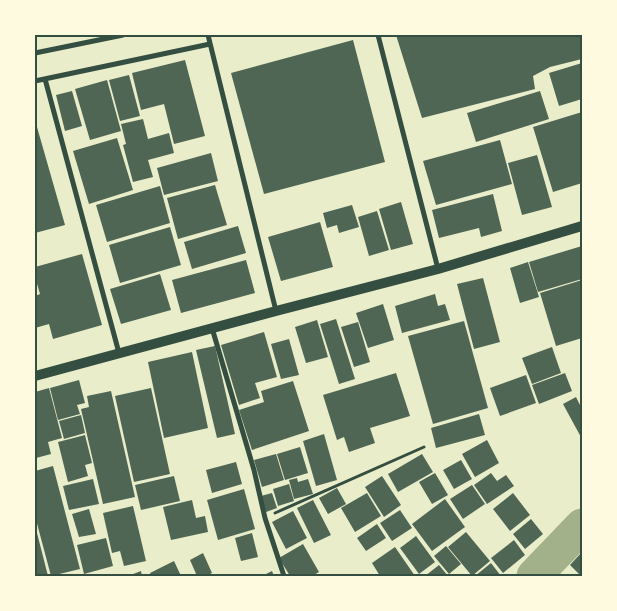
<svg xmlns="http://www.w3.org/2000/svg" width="617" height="611" viewBox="0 0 617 611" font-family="'Source Serif 4',serif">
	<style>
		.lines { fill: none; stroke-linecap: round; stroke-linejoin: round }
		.river { stroke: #a3b18a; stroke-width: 35 }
		.building { fill: #4f6655 }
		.path { stroke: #344e41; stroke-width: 3 }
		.minor { stroke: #344e41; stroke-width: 5 }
		.secondary { stroke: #344e41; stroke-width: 10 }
		.neatline { fill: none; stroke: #344e41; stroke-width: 2 }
	</style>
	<rect width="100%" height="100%" fill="#e9edc9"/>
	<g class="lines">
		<!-- river -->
		<path class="river" d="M 534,576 L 582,526"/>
	</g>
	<!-- building -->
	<path class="building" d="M 396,35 L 582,35 L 582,59 L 550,67 L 533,76 L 535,89 L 422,118 Z
		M 353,40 L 385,162 L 264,194 L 231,73 Z
		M 185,60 L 205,136 L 174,144 L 164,104 L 141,110 L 132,73 Z
		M 582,63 L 582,99 L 559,106 L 549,73 Z
		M 129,75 L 140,116 L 120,121 L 109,80 Z
		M 107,80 L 121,131 L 90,140 L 75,89 Z
		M 72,91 L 82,126 L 65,131 L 56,95 Z
		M 540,91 L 549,119 L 476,142 L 467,113 Z
		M 582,112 L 582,183 L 553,192 L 533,127 Z
		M 143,119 L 148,139 L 169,133 L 174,153 L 148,160 L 153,177 L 133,182 L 123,145 L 126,144 L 121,124 Z
		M 35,120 L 65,225 L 35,233 Z
		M 117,138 L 133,190 L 89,204 L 73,151 Z
		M 500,140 L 512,184 L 436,205 L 423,161 Z
		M 211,153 L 218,181 L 164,195 L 157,168 Z
		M 537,155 L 552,207 L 522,215 L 508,163 Z
		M 215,185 L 227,225 L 178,239 L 167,198 Z
		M 160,186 L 170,223 L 107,242 L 96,205 Z
		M 493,194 L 502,231 L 481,237 L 479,228 L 439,238 L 432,210 Z
		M 401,202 L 413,244 L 391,250 L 379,209 Z
		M 352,205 L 359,227 L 339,233 L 337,225 L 327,228 L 323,213 Z
		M 377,211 L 389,250 L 369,256 L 358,217 Z
		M 320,222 L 333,267 L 281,281 L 268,237 Z
		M 238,226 L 246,253 L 192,269 L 184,242 Z
		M 170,227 L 181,265 L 120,283 L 109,245 Z
		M 582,246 L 582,279 L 538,292 L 529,262 Z
		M 82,254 L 102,325 L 53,339 L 49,324 L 35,328 L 35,296 L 40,294 L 35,277 L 35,267 Z
		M 246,260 L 255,293 L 181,313 L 172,280 Z
		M 528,262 L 539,297 L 520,303 L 510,268 Z
		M 160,274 L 171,310 L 121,324 L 110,289 Z
		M 483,278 L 500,342 L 474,349 L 457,284 Z
		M 582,280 L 582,338 L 556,346 L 540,293 Z
		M 435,294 L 438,306 L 445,304 L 450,320 L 402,333 L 395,306 Z
		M 383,304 L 394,340 L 368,348 L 356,313 Z
		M 336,319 L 355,379 L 339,384 L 320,324 Z
		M 317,320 L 328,357 L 306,363 L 295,327 Z
		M 464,321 L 488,408 L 433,424 L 408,336 Z
		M 358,322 L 370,362 L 354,367 L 341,327 Z
		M 264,332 L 277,377 L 255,383 L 260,398 L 239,405 L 221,345 Z
		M 289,339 L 299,375 L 281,379 L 271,344 Z
		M 215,346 L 235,434 L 217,438 L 196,350 Z
		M 552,347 L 561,373 L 532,384 L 522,358 Z
		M 192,352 L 208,428 L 164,438 L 148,362 Z
		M 396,373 L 410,416 L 370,428 L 375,443 L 349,452 L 344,437 L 337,440 L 323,395 Z
		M 565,373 L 572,391 L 539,404 L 532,385 Z
		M 526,375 L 536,403 L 500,416 L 490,388 Z
		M 79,380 L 85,403 L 77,405 L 80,414 L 58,420 L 50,388 Z
		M 293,381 L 309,431 L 252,450 L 239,410 L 264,402 L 261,391 Z
		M 49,388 L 62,438 L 48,442 L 51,454 L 36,458 L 35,454 L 35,392 Z
		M 151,388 L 170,474 L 134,482 L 115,396 Z
		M 111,391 L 135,497 L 103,504 L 81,409 L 89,407 L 87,396 Z
		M 576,397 L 582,409 L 582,439 L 563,404 Z
		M 479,414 L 485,435 L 436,448 L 431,428 Z
		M 81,415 L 85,433 L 64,439 L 59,421 Z
		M 324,434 L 337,480 L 316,486 L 303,441 Z
		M 85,435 L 92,463 L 85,465 L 88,476 L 68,482 L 58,442 Z
		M 487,440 L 499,463 L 475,477 L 462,454 Z
		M 300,447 L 308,473 L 285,480 L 277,454 Z
		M 276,454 L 284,480 L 262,487 L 254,460 Z
		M 422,454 L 433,472 L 398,492 L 388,474 Z
		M 461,460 L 472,479 L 454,489 L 443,470 Z
		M 236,462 L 242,484 L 212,493 L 206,470 Z
		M 53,466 L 80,569 L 51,576 L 35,516 L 35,471 Z
		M 435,473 L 448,495 L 432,504 L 419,482 Z
		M 491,473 L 497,481 L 506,475 L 514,486 L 487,504 L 474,485 Z
		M 174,476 L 180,501 L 141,510 L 135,485 Z
		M 382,476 L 401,505 L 384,517 L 365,487 Z
		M 297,478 L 298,482 L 308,479 L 313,494 L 294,499 L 289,480 Z
		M 93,479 L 99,504 L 69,510 L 63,486 Z
		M 289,484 L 294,501 L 278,506 L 273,489 Z
		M 472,485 L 485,504 L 463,519 L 450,499 Z
		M 337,488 L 346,504 L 328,514 L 319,498 Z
		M 244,489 L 255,529 L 218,540 L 207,500 Z
		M 272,493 L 277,508 L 266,512 L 261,496 Z
		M 367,493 L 381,516 L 355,532 L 341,508 Z
		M 513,493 L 530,515 L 510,531 L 493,509 Z
		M 445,499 L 465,527 L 432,551 L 412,524 Z
		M 192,500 L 196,518 L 205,516 L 208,532 L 171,540 L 163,507 Z
		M 313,500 L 331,535 L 314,543 L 297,508 Z
		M 133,506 L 146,561 L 124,566 L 120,551 L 112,553 L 103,513 Z
		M 89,509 L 96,534 L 79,537 L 72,514 Z
		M 400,510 L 412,528 L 392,541 L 380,523 Z
		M 293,511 L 307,538 L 286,549 L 272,522 Z
		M 531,519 L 543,534 L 525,549 L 513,534 Z
		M 377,524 L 386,538 L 366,551 L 357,538 Z
		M 35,529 L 36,529 L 48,576 L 35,576 Z
		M 466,532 L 490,561 L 472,576 L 448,547 Z
		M 252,533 L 258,557 L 241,561 L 235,538 Z
		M 416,536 L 435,562 L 419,574 L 400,548 Z
		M 106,538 L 113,566 L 84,574 L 77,545 Z
		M 514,540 L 525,555 L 503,573 L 491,558 Z
		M 303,544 L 319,572 L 312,576 L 290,576 L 279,558 Z
		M 446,546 L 461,564 L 449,574 L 434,556 Z
		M 395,547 L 415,576 L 380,576 L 372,563 Z
		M 582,552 L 582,576 L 581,576 L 570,565 Z
		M 203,553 L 212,573 L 206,576 L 197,576 L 190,560 Z
		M 174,561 L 181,576 L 151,576 L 150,573 Z
		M 491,563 L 501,576 L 475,576 Z
		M 439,565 L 448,576 L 425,576 Z
		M 141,571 L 142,576 L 128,576 Z
		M 272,571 L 274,576 L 262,576 Z"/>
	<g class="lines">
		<!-- path -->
		<path class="path" d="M 275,513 L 424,447"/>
		<!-- minor -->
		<path class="minor" d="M 208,35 L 276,311
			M 378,35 L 438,269
			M 35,53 L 123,35
			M 45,79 L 119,353
			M 35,81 L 210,44
			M 212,328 L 254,470 L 265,518 L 284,576"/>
		<!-- secondary -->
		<path class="secondary" d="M 35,376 L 276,311 L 438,269 L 582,226"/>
	</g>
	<!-- border -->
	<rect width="617" height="611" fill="none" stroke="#fefae0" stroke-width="72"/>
	<rect x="36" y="36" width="545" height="539" class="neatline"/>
</svg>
